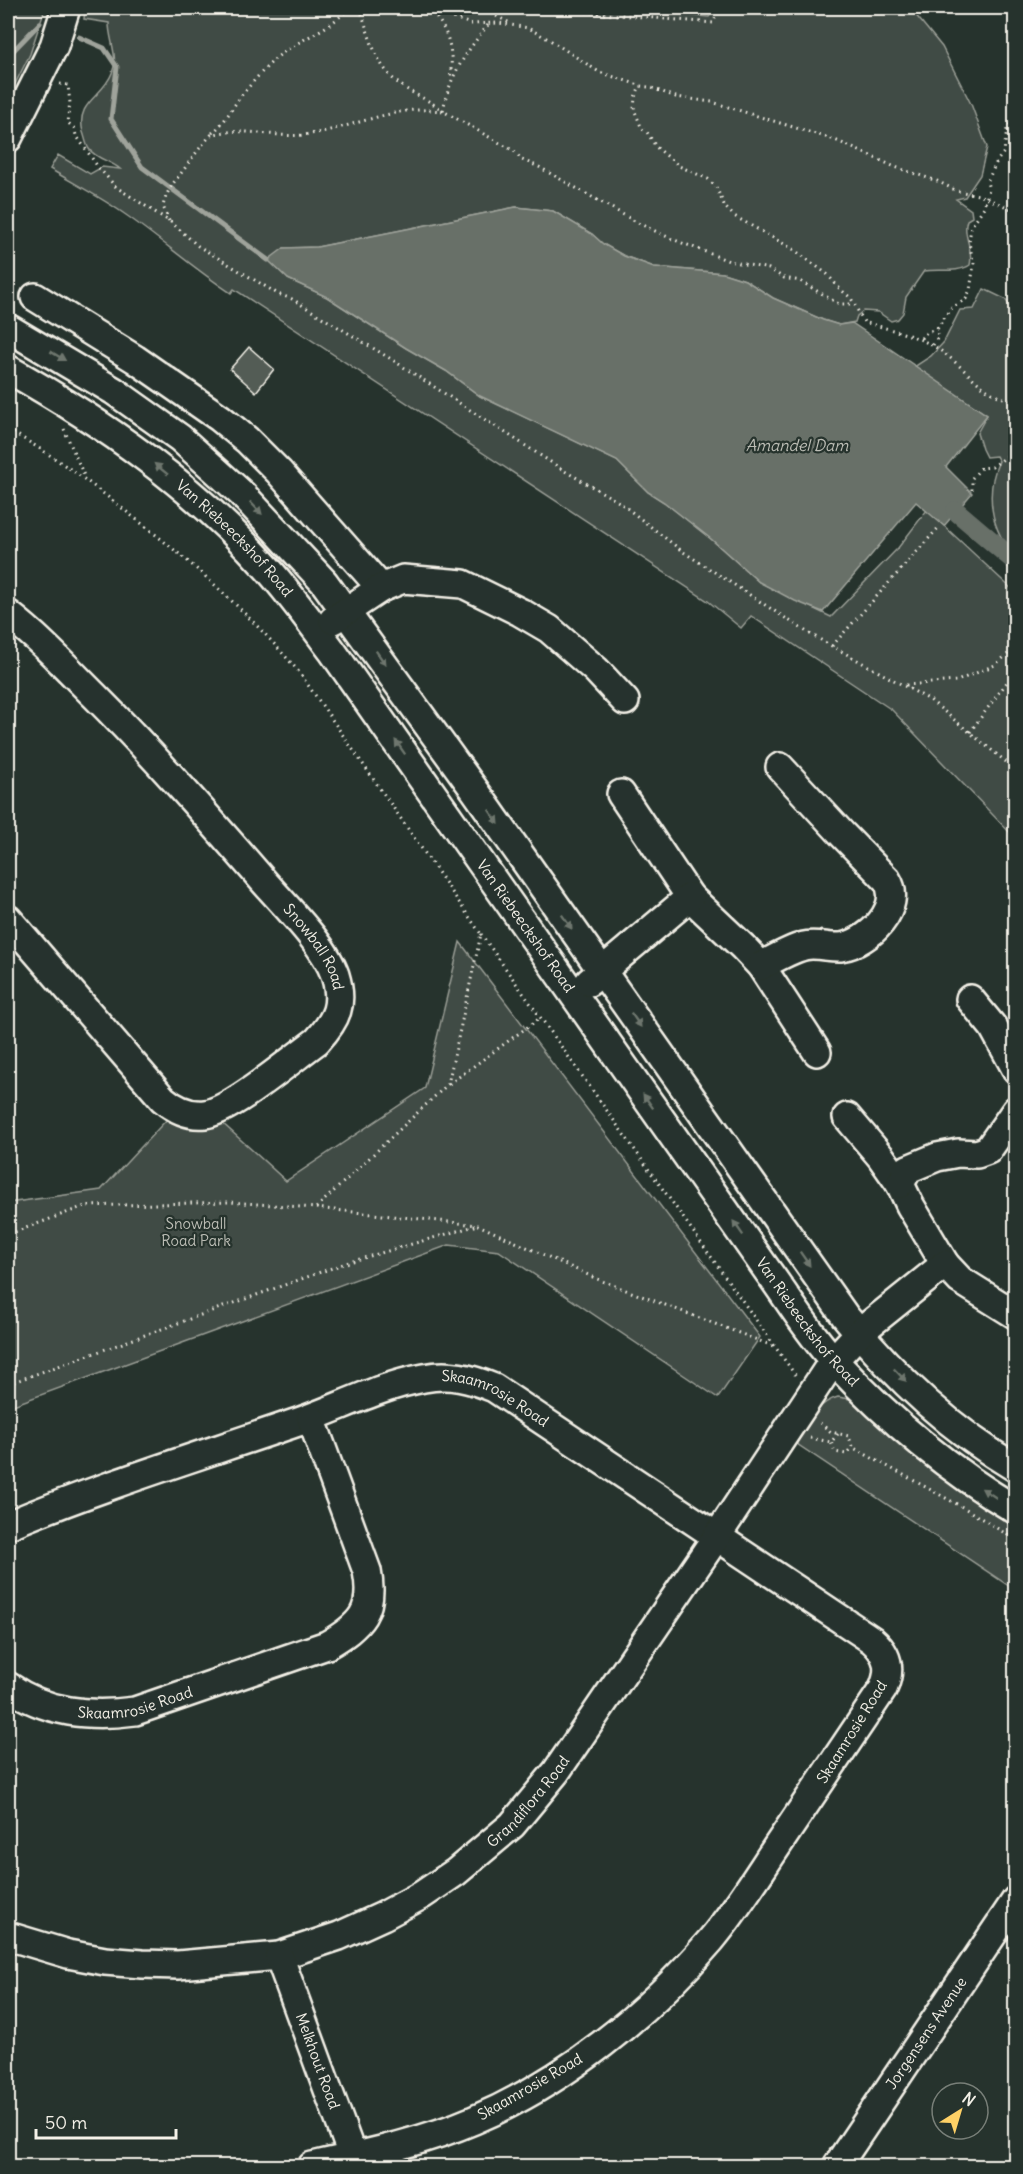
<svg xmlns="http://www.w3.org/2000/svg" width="1023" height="2174" viewBox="0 0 1023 2174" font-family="Delius,sans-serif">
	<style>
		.green { fill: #414b45; stroke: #9a9e96; stroke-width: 1.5 }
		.water { fill: #676f68; stroke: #9fa39b; stroke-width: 1.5 }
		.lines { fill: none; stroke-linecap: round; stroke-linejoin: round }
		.stream { stroke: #9fa39b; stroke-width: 5 }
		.canal { stroke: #676f68; stroke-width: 20 }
		.building { fill: #525c55; stroke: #f4f1e8; stroke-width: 1.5 }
		.minor-casing { stroke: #f4f1e8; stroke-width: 32 }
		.path { stroke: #f4f1e8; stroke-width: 3; stroke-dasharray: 1.5 4.5; stroke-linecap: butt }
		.minor { stroke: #26332d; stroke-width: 27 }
		.oneway { fill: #6e766e }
		.labels { text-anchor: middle; stroke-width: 4.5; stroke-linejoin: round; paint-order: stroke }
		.street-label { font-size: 15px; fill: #f4f1e8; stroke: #26332d }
		.park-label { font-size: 15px; fill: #bebfb7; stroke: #26332d }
		.water-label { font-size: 16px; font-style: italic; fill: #bcbdb5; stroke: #26332d }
	</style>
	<rect width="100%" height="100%" fill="#26332d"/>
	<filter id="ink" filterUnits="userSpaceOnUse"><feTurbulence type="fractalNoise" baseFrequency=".0167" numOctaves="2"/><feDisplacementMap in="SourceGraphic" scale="12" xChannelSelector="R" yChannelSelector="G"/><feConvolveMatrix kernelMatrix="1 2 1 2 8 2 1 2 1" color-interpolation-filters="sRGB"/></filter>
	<g filter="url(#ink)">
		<!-- green -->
		<path class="green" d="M 8,8 L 45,8 L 30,54 L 8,98 Z
			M 85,8 L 612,8 L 709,17 L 715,8 L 910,8 L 942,47 L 971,104 L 987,147 L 980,175 L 965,197 L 956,199 L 971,210 L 972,217 L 967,220 C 962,235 974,250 970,265 C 959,273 938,269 924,271 L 906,297 L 903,313 L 898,319 L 891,321 L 878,312 L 863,311 L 857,316 L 855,322 L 839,325 L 823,320 L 773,298 L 745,280 L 723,273 L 654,267 L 624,256 L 603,244 L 592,234 L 553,211 L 516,207 L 317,247 L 284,248 L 288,279 L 327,297 L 406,348 L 446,371 L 480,396 L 617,461 L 648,492 L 664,502 L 711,539 L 759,582 L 831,617 L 898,548 L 927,510 L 1015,592 L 1015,838 L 892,710 L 751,616 L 741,628 L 708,601 L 234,289 L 231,293 C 194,269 162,240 126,215 C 102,198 75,184 50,169 L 58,155 L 90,174 L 102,167 L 120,169 C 111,161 96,159 89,149 C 86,145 85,137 83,132 C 75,102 103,97 112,73 C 119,57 109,40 109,23 L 84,19 Z
			M 984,289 L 1005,299 L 1015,313 L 1015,555 C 990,531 985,492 999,461 L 996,456 L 986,457 L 982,449 L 977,433 L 987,415 L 914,367 L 931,356 L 944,342 L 960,310 L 974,309 Z
			M 460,942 L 760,1337 L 718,1398 L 499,1251 L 449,1245 L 8,1407 L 8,1203 L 101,1190 L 170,1116 L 220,1121 L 286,1181 L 425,1088 Z
			M 838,1397 L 850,1399 L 930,1470 L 980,1505 L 1015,1527 L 1015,1590 L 794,1442 C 806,1425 816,1403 838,1397 Z"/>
		<!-- water -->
		<path class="water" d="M 516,207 L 553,211 L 592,234 L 603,244 L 624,256 L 654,267 L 723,273 L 745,280 L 773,298 L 823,320 L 839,325 L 852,323 L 987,415 L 946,467 L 972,493 L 944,526 L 916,502 L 823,612 L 795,601 L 759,582 L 711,539 L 664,502 L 648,492 L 617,461 L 480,396 L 446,371 L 406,348 L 327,297 L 288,279 L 268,260 L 284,248 L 317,247 Z"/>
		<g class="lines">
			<!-- stream -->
			<path class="stream" d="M 79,37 L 104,48 L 117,67 L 111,119 L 142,167 L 268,260
				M 8,56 L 40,23"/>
			<!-- canal -->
			<path class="canal" d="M 956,511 L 1016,562"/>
		</g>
		<!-- building -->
		<path class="building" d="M 249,347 L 274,369 L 256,392 L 230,369 Z"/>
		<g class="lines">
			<defs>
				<g id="minor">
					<path d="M 8,138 L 54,46 L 66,8"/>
					<path d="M 35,297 L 135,359 L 220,418 L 247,440 L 279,472 L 381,588"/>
					<path d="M 8,328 L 114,391 L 180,438 L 242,494 L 324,582 L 474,789 L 845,1316 C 893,1375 951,1430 1016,1468"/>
					<path id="s1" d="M 8,369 C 104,423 194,486 268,569 C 291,595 312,624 333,652 L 767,1270 C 789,1300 809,1334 835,1362 C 888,1419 949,1470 1016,1510"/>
					<path id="s2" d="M 8,614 C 39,638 66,667 94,695 C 152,753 206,815 260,877 C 282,903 324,943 335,975 C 344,1004 337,1019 317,1041 C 293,1058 231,1111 205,1114 C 189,1116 175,1109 163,1099 L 8,919"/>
					<path d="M 333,620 L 381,588 L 403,579 L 463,584 L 520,612 L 549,629 L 596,670 L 625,701"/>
					<path d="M 621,794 L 690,897 L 743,947 L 761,966 L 817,1052"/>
					<path d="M 761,966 C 774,959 789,950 804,946 C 816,943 829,948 841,947 C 869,943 904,907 887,880 L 843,835 L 780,767"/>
					<path d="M 589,982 L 690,897"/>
					<path d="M 970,999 L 993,1027 L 1016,1069"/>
					<path d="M 847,1117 L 881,1157 L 900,1184 L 910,1205 L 945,1264"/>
					<path d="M 900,1184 L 908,1169 L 937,1157 L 958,1153 L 977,1154 L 988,1150 L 1016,1110"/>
					<path id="s3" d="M 8,1525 C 101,1486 199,1456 295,1423 C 337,1409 379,1386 424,1378 C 449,1373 470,1378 494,1388 L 872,1640 C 888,1654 892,1669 883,1689 C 850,1738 817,1787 784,1836 C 760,1871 738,1908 711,1940 C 648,2014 564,2082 474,2120 C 423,2142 366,2154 312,2166"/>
					<path id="s4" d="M 8,1686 C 46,1713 89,1717 135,1711 L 327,1645 C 361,1625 375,1611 367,1571 L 311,1418"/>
					<path id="s5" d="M 8,1936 L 68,1954 L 105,1961 L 142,1964 L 178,1965 L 279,1956 L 339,1936 L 383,1916 L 422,1895 L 456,1872 L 512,1825 L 556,1772 L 717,1536 L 833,1361 L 859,1333 L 945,1264 L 960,1280 L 1016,1315"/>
					<path id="s6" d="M 279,1956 L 356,2166"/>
					<path id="s7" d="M 837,2166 L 1016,1900"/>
				</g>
			</defs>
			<!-- minor casing -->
			<use href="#minor" class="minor-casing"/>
			<!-- path -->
			<path class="path" d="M 360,8 C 369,34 375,65 398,83 C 411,94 429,99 443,111
				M 429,8 C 449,30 454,50 450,79
				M 432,8 L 439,13 L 471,24 L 499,23 L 528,28 L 550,40 L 599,72 L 639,85
				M 480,8 L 512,24
				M 538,8 L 713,23 L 720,8
				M 488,25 C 467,51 449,76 443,111 L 514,151 L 522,160 L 539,167 L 638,223 L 672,239 L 729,261 L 769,269 L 784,278 L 800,281 L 839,304 L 854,304
				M 60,84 L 68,85 L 70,103 L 67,122 L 74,128 L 76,135 L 98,167 L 116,187 L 172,223 L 198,246 L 278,294 L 292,299 L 391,359 L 563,470 L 619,502 L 682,551 L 810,634 L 930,700 L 1016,770
				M 212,133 C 225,123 231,109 241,96 C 251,84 264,69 276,58 C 299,39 329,30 349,8
				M 1016,211 L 979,195 L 957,191 L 937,181 L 895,167 L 835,140 L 712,102 L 676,97 L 649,87 L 640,86 L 635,97 L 634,109 L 642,129 L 647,132 L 656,147 L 679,166 L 708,179 L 716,187 L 725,207 L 734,216 L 793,249 L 827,274 L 840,289 L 851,298 L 864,322 C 887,329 914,334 935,347 C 953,358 966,373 982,386 C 992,395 1004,398 1016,403
				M 169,221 L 163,206 C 168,186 177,180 187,165 C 195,154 202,145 211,135 C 241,126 272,138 303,135 C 338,131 371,116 406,111 C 418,109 431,110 443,111
				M 921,338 L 927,332 L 937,329
				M 933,345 L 938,337 L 937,329 L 950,309 L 966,299 L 970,290 L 974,264 L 969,243 L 971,227 L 984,207 L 989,189 L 987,182 L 997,161 L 1004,152 L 1007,129 L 1016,114
				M 64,429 L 85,478
				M 8,430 C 52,454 92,484 132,516 C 194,564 248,612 299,672 L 481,934 L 448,1084 L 316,1208 L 229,1202 L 85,1206 L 15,1232 L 8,1232
				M 972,490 L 972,478 L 981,468 L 992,467 L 1016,450
				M 832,646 L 940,526
				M 906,685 L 957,681 L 995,665 L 1016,647
				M 970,732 L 1016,670
				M 481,934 L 796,1376
				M 449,1084 L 540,1018
				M 316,1208 L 478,1225 L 597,1279 L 773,1346
				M 8,1384 L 346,1263 L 478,1225
				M 820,1423 L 831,1432 L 849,1436 L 852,1447 L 966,1509 L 1016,1540
				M 838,1434 L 831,1442 L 835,1452 L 846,1454 L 852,1447
				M 810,1438 L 831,1442"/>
			<!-- minor -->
			<use href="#minor" class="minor"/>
		</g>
		<!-- one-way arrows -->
		<defs><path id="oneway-solid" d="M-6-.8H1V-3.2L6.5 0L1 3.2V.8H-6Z" transform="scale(1.5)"/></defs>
		<g class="oneway">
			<use href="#oneway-solid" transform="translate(58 356) rotate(31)"/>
			<use href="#oneway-solid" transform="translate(161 469) rotate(-141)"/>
			<use href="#oneway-solid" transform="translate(256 508) rotate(46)"/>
			<use href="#oneway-solid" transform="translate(381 658) rotate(55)"/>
			<use href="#oneway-solid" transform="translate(400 747) rotate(-125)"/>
			<use href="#oneway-solid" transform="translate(494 817) rotate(55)"/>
			<use href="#oneway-solid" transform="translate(567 922) rotate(55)"/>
			<use href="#oneway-solid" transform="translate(636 1020) rotate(55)"/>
			<use href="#oneway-solid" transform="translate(648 1101) rotate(-125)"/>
			<use href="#oneway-solid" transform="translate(738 1228) rotate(-125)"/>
			<use href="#oneway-solid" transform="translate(805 1259) rotate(55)"/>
			<use href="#oneway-solid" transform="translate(900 1375) rotate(46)"/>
			<use href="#oneway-solid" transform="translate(989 1493) rotate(-147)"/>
		</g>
	</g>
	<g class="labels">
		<!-- street labels -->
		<g class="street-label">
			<text dy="5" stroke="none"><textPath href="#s1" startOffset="284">Van Riebeeckshof Road</textPath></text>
			<text dy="5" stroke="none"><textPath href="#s1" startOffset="770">Van Riebeeckshof Road</textPath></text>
			<text dy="5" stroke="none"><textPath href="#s2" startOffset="454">Snowball Road</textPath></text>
			<text dy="5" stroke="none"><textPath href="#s1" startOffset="1256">Van Riebeeckshof Road</textPath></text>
			<text dy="5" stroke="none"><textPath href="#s3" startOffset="518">Skaamrosie Road</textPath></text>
			<text dy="5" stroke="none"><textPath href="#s4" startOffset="134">Skaamrosie Road</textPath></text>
			<text transform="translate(852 1732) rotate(-58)" y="5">Skaamrosie Road</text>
			<text dy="5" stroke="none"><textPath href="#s5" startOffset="573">Grandiflora Road</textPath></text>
			<text dy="5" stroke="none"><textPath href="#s7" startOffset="160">Jorgensens Avenue</textPath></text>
			<text dy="5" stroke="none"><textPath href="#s6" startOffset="112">Melkhout Road</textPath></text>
			<text transform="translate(530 2087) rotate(-30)" y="5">Skaamrosie Road</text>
		</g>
		<!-- park labels -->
		<g class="park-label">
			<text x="196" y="1229">Snowball<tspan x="196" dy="17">Road Park</tspan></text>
		</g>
		<!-- water labels -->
		<g class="water-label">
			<text x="797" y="451">Amandel Dam</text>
		</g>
	</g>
	<!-- margin -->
	<rect width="1023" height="2174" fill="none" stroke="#26332d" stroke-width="30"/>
	<rect x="15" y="15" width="993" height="2144" fill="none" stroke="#f4f1e8" stroke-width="2" filter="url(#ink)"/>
	<!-- north arrow -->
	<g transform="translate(960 2111) rotate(37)"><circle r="28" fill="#26332d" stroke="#787f78" stroke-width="1.5"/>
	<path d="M0-4.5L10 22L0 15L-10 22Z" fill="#ffd166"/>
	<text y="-9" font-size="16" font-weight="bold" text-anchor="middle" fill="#f4f1e8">N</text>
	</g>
	<!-- scale -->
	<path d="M36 2129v9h140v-9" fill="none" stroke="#f4f1e8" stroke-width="3"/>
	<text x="45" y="2129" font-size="18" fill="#f4f1e8" stroke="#26332d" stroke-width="4.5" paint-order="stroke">50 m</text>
</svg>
